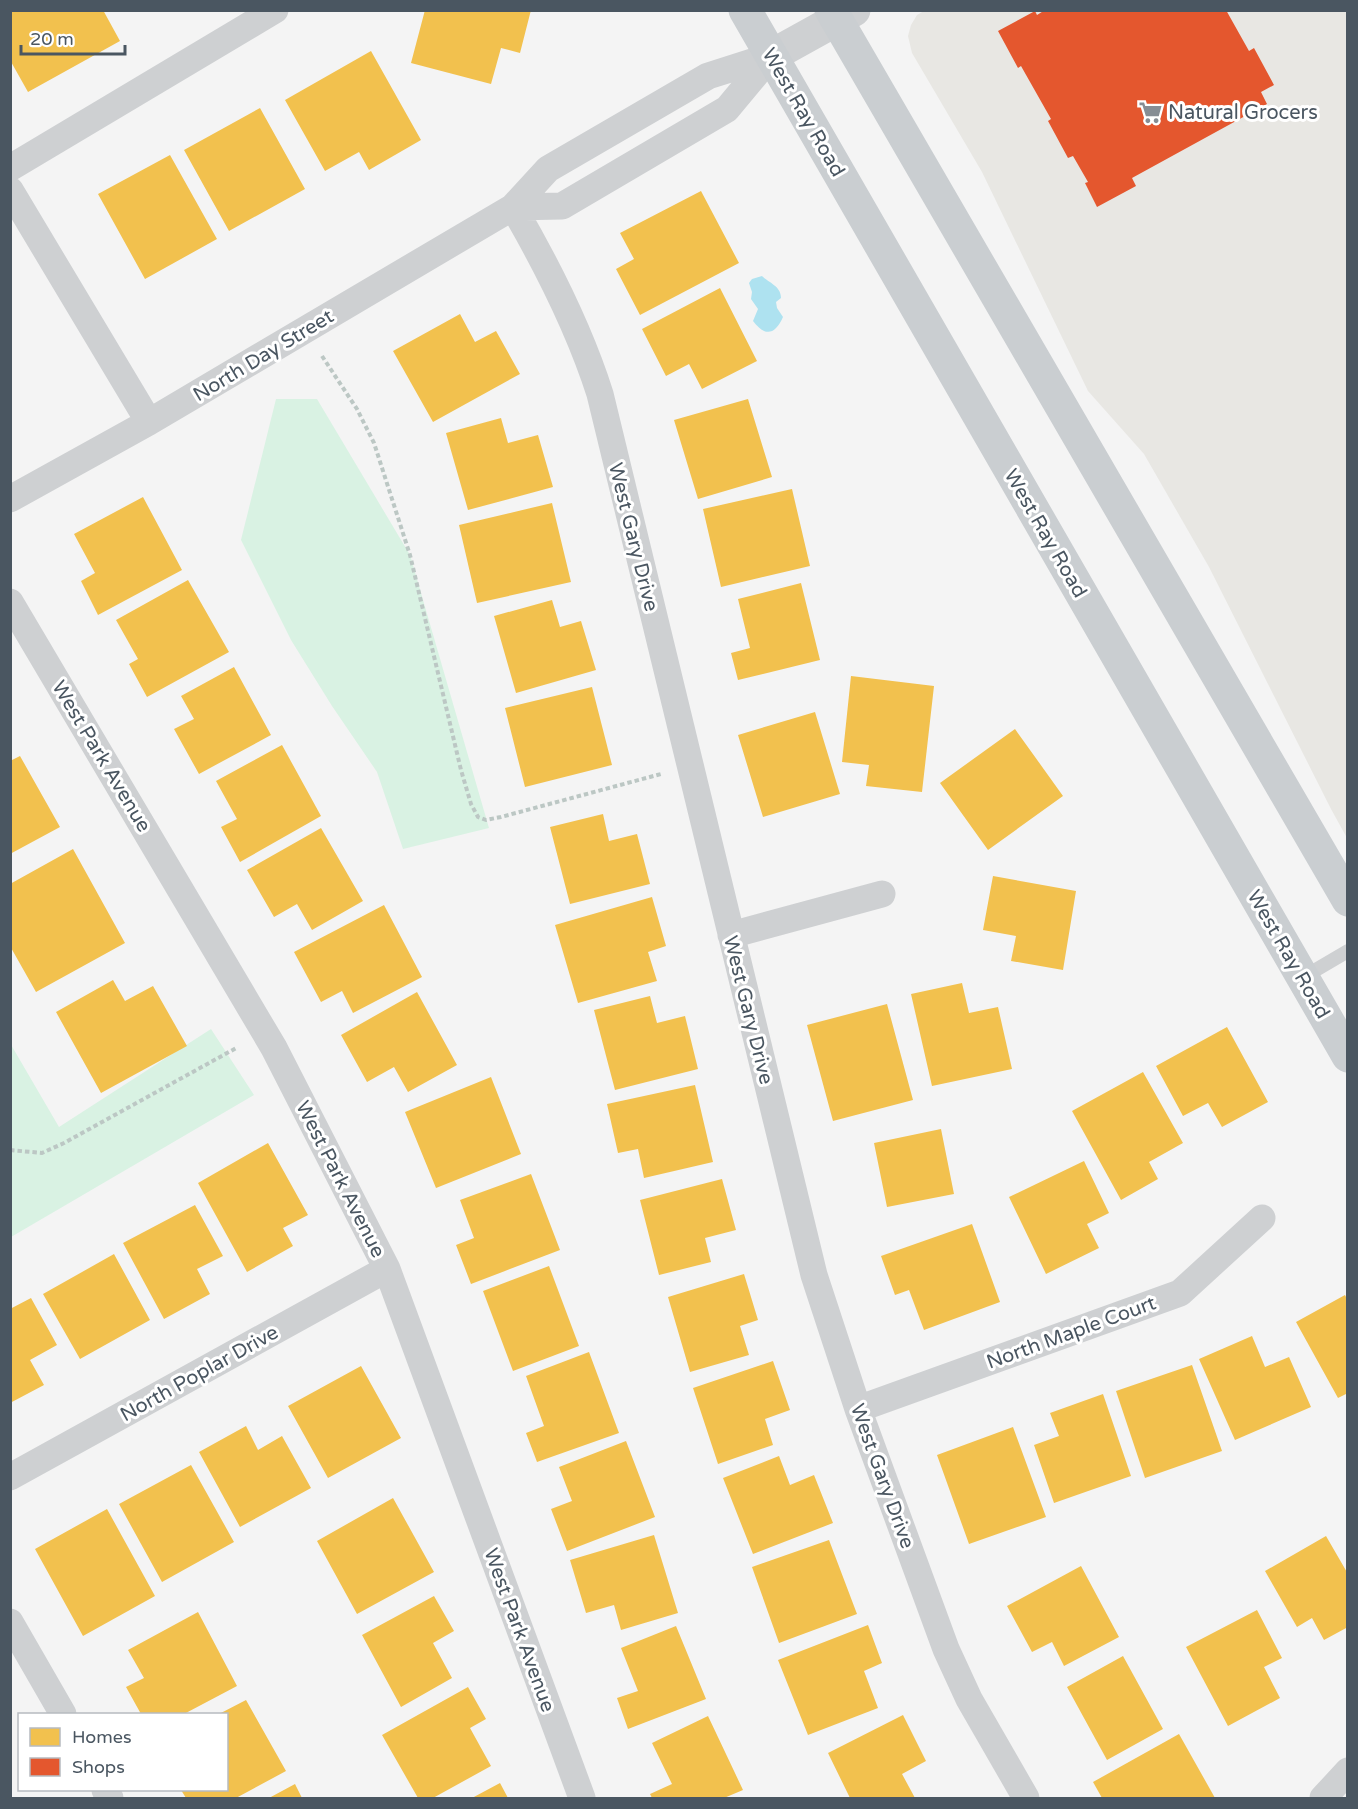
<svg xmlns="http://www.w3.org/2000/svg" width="1358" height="1809" viewBox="0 0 1358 1809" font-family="'Varela Round',sans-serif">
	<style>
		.commercial { fill: #e8e7e3 }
		.green { fill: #d9f2e3 }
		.water { fill: #aee2f0 }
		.homes { fill: #f2c14e }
		.shops { fill: #e4572e }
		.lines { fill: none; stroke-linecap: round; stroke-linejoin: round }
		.path { stroke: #bcc7c4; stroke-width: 4; stroke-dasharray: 4.5 3; stroke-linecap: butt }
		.service { stroke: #ced0d2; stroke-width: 14 }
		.minor { stroke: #ced0d2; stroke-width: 27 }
		.tertiary { stroke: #ced0d2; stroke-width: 33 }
		.primary { stroke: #caced1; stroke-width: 33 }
		.labels { text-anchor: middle; stroke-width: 6; stroke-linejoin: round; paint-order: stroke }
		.street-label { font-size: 20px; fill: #4a5661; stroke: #fff }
		.poi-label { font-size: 20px; fill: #4a5661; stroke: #fff; text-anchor: start }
	</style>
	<rect width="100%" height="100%" fill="#f4f4f4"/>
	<!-- commercial -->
	<path class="commercial" d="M 924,11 L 1347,11 L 1347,838 L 1331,809 L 1209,567 L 1144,454 L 1088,391 L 982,172 L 912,53 L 908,36 L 911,25 L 917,15 Z"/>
	<!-- green -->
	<path class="green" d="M 276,399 L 317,399 L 410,555 L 489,828 L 403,849 L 377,772 L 332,706 L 291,640 L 241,540 Z
		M 211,1029 L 254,1095 L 11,1237 L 10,1043 L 59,1127 Z"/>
	<!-- water -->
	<path class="water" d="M 762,276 C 769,283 781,286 781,298 L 776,302 L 777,308 L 783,317 C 775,335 765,337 753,321 L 758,309 L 751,299 L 752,292 L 749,283 L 752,279 Z"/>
	<!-- homes -->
	<path class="homes" d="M 10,10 L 103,10 L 120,41 L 28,92 L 10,60 Z
		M 425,10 L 531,10 L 520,53 L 501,48 L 491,84 L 411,63 Z
		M 371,51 L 421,140 L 369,170 L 359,152 L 325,171 L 285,100 Z
		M 260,108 L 305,189 L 229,231 L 184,150 Z
		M 170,155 L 217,239 L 145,279 L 98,194 Z
		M 701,191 L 739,263 L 640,315 L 616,269 L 634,259 L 620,233 Z
		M 720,288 L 757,361 L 702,389 L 689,364 L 666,376 L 642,329 Z
		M 460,314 L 475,342 L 496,331 L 520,374 L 433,422 L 393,351 Z
		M 748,399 L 772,477 L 698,499 L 674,420 Z
		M 501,418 L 508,443 L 538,435 L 553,487 L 468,510 L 446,433 Z
		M 792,489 L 810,566 L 721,587 L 703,509 Z
		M 143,497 L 182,570 L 98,615 L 81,581 L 95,573 L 74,534 Z
		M 552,503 L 571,582 L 477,603 L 459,525 Z
		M 188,580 L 229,652 L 147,697 L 129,664 L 138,659 L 116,620 Z
		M 801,583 L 820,660 L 738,680 L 731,653 L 750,648 L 738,599 Z
		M 552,600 L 560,627 L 581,621 L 596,670 L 516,693 L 494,616 Z
		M 234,667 L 271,735 L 199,774 L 174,729 L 194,719 L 181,696 Z
		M 851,676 L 934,686 L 922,792 L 866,786 L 869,765 L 842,762 Z
		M 592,687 L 612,765 L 525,787 L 505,708 Z
		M 815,712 L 840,794 L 763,817 L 738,735 Z
		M 1015,729 L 1063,796 L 988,850 L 940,783 Z
		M 282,745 L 321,816 L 240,862 L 221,827 L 237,819 L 216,781 Z
		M 20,756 L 60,827 L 10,854 L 10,761 Z
		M 603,814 L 609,841 L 637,834 L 650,884 L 570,904 L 550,827 Z
		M 321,828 L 363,901 L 312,930 L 297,904 L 274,917 L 247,870 Z
		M 73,849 L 125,943 L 36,992 L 10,946 L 10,884 Z
		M 993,876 L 1076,891 L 1063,970 L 1011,961 L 1016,936 L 983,930 Z
		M 652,897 L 666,946 L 648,952 L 657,981 L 578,1003 L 555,925 Z
		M 384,905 L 422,977 L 353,1013 L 342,991 L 321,1002 L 294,952 Z
		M 113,980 L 125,1001 L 153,986 L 187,1046 L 101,1093 L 56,1012 Z
		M 962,983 L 969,1013 L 998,1007 L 1012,1069 L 932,1086 L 911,994 Z
		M 417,992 L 457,1065 L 408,1092 L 394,1067 L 367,1082 L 341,1035 Z
		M 650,996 L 657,1023 L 685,1016 L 698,1069 L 615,1090 L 594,1010 Z
		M 887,1004 L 913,1100 L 833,1121 L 807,1025 Z
		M 1227,1027 L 1268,1102 L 1222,1127 L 1208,1103 L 1183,1116 L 1156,1066 Z
		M 1143,1072 L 1183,1143 L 1149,1162 L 1158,1179 L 1121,1200 L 1072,1111 Z
		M 491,1077 L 521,1154 L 436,1188 L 405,1112 Z
		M 695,1085 L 713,1162 L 644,1178 L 638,1149 L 618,1153 L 607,1104 Z
		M 941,1129 L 954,1194 L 887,1207 L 874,1143 Z
		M 268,1143 L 308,1215 L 283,1228 L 293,1246 L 247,1272 L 198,1183 Z
		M 1084,1161 L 1109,1213 L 1087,1224 L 1099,1248 L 1046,1274 L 1009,1197 Z
		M 531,1174 L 560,1250 L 471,1284 L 456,1245 L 474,1238 L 460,1200 Z
		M 722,1179 L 736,1230 L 705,1238 L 711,1262 L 659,1275 L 640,1200 Z
		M 195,1205 L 223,1256 L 197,1269 L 210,1294 L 164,1319 L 123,1243 Z
		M 972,1224 L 1000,1302 L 924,1330 L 909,1290 L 895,1295 L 881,1256 Z
		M 114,1254 L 150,1320 L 80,1359 L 43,1294 Z
		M 549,1266 L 579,1346 L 513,1371 L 483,1291 Z
		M 744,1274 L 758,1320 L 740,1326 L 749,1355 L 690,1372 L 668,1297 Z
		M 1345,1295 L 1348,1301 L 1348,1393 L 1338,1398 L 1296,1322 Z
		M 31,1298 L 57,1345 L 30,1360 L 44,1385 L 10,1403 L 10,1309 Z
		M 1252,1336 L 1265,1367 L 1289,1357 L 1311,1407 L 1235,1440 L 1199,1359 Z
		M 589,1352 L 619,1433 L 537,1462 L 526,1433 L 544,1426 L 526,1376 Z
		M 773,1361 L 790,1410 L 765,1419 L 773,1445 L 718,1464 L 693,1388 Z
		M 1192,1365 L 1222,1451 L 1145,1478 L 1116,1391 Z
		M 361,1366 L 401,1438 L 328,1478 L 288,1406 Z
		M 1103,1394 L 1131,1476 L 1054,1503 L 1034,1445 L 1059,1436 L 1050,1413 Z
		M 246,1426 L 258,1450 L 282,1436 L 311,1488 L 240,1527 L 199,1452 Z
		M 1013,1427 L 1046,1517 L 969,1544 L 937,1455 Z
		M 626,1441 L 655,1517 L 567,1551 L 551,1509 L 572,1501 L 559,1467 Z
		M 779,1456 L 790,1485 L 814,1475 L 833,1523 L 753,1554 L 723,1478 Z
		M 191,1465 L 234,1542 L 162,1582 L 119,1504 Z
		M 393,1498 L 434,1572 L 357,1614 L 317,1541 Z
		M 107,1509 L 155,1596 L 83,1636 L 35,1549 Z
		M 654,1535 L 678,1613 L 621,1630 L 614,1605 L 586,1613 L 570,1560 Z
		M 1326,1536 L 1348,1574 L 1348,1627 L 1324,1640 L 1312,1618 L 1297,1627 L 1265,1571 Z
		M 829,1540 L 857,1614 L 779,1643 L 752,1567 Z
		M 1081,1566 L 1119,1637 L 1064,1666 L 1052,1642 L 1032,1652 L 1007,1606 Z
		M 434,1596 L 454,1631 L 433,1643 L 452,1678 L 401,1707 L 362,1635 Z
		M 1257,1610 L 1282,1658 L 1264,1667 L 1280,1698 L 1228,1726 L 1186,1647 Z
		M 198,1612 L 237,1686 L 184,1714 L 141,1714 L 126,1687 L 144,1678 L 128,1650 Z
		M 868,1625 L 882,1663 L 864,1671 L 878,1708 L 808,1735 L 778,1660 Z
		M 676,1626 L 706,1699 L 628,1729 L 617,1698 L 638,1691 L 621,1648 Z
		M 1123,1656 L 1163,1729 L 1107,1760 L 1067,1687 Z
		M 468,1687 L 486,1719 L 470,1728 L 491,1766 L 433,1798 L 418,1798 L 382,1735 Z
		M 246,1700 L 286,1771 L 236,1798 L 186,1798 L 181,1790 L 226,1790 L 226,1714 L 219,1714 Z
		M 903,1715 L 926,1761 L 902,1774 L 915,1798 L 850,1798 L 828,1753 Z
		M 708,1716 L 743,1790 L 724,1798 L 652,1798 L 650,1794 L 672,1784 L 652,1743 Z
		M 1179,1734 L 1215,1798 L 1102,1798 L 1093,1782 Z
		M 500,1783 L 508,1798 L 472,1798 Z
		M 295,1784 L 302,1798 L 269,1798 Z"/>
	<!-- shops -->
	<path class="shops" d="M 1045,10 L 1226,10 L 1249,51 L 1254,48 L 1274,85 L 1261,92 L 1267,104 L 1132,178 L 1136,186 L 1097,207 L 1085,183 L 1088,182 L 1073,156 L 1068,158 L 1048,121 L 1051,119 L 1021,66 L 1018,68 L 998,31 L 1035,11 L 1037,15 Z"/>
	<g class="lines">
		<!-- path -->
		<path class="path" d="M 322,356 L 357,409 L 374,443 L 410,555 L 461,770 L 471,804 L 478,817 L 486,820 L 501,817 L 661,774
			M 10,1150 L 42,1153 L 64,1143 L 238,1047"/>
		<!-- service -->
		<path class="service" d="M 1302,978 L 1348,951"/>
		<!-- minor -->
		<path class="minor" d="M 10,168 L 275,10
			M 10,190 L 149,422
			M 513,207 C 548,267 579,328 600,394 L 814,1275 L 858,1409 L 946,1649 L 969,1699 L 1026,1798
			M 513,207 L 562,206 L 727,109 L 771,56
			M 10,499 L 149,422 L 513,207 L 548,169 L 708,76 L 771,56
			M 10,602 L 274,1048 L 387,1269 L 582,1798
			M 731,935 L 882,894
			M 858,1409 L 1180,1293 L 1262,1218
			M 10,1477 L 387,1269
			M 10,1622 L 63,1714
			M 105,1790 L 110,1798
			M 1323,1798 L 1348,1771"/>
		<!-- tertiary -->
		<path class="tertiary" d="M 771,56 L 854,10"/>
		<!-- primary -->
		<path class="primary" d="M 745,10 L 1348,1056
			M 831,10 L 1348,900"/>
	</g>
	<!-- icons -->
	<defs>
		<symbol id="supermarket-bare" viewBox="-9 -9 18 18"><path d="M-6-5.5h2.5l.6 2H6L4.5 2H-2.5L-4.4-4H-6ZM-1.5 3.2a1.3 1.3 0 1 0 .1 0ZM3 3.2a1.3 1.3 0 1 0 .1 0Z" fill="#868d94" stroke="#fff" stroke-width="2.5" paint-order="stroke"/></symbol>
	</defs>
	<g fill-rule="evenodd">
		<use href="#supermarket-bare" x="1134" y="96" width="33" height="33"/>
	</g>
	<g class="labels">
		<!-- street labels -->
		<g class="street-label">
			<text transform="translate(804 112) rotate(60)" y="7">West Ray Road</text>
			<text transform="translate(263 355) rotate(-31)" y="7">North Day Street</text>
			<text transform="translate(1046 533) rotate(60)" y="7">West Ray Road</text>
			<text transform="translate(634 537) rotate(76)" y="7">West Gary Drive</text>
			<text transform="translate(102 756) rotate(59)" y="7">West Park Avenue</text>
			<text transform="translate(1289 954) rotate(60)" y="7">West Ray Road</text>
			<text transform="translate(749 1010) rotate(76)" y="7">West Gary Drive</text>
			<text transform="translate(341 1179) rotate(63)" y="7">West Park Avenue</text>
			<text transform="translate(1071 1332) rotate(-20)" y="7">North Maple Court</text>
			<text transform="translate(199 1373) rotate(-29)" y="7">North Poplar Drive</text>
			<text transform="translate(883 1476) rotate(70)" y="7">West Gary Drive</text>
			<text transform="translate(520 1630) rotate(70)" y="7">West Park Avenue</text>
		</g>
		<!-- poi labels -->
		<g class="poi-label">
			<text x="1168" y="119">Natural Grocers</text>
		</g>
	</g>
	<!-- border -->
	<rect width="1358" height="1809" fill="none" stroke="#4a5661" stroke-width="24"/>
	<!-- legend -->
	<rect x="18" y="1713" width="210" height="78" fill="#ffffff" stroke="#b7bbc0" stroke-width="1.5"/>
	<rect x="30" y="1728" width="30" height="18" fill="#f2c14e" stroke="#b7bbc0" stroke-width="1.5"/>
	<text x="72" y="1743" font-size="18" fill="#4a5661">Homes</text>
	<rect x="30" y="1758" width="30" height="18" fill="#e4572e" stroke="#b7bbc0" stroke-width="1.5"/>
	<text x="72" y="1773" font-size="18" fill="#4a5661">Shops</text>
	<!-- scale -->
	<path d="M21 45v9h104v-9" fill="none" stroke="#4a5661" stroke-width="3"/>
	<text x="30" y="45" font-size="18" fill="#4a5661" stroke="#ffffff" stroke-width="4.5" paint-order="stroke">20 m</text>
</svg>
